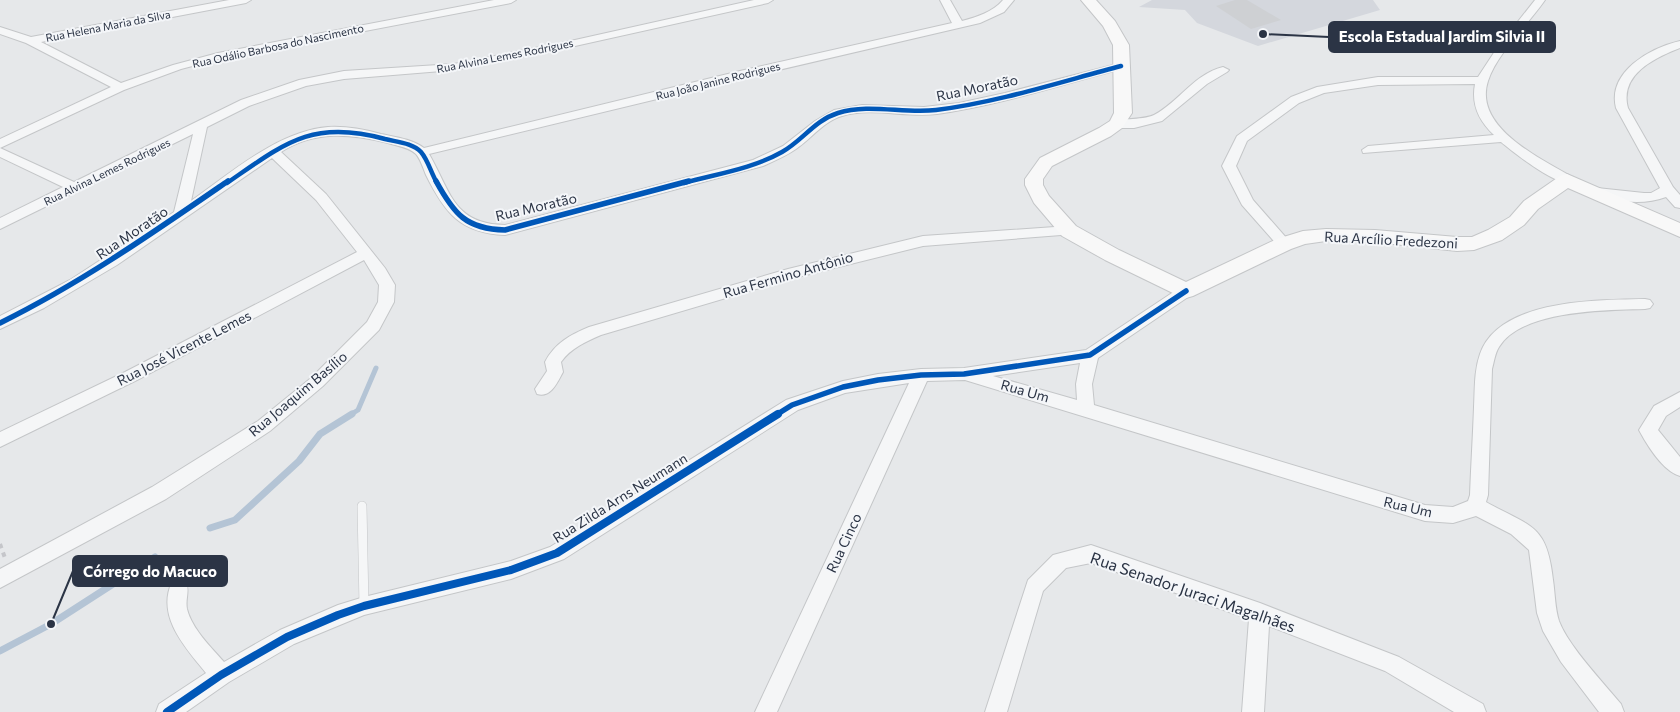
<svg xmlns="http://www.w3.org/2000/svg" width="1680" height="712" viewBox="0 0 1680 712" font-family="Commissioner,sans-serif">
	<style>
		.built { fill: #d4d7dd }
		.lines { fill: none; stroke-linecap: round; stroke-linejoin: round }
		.stream-far1 { stroke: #b4c4d5; stroke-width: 5 }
		.stream { stroke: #b4c4d5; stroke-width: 7 }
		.building { fill: #ced0d3 }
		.lane-casing { stroke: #c4c6c8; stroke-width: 10 }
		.street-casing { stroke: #c4c6c8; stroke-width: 2 }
		.secondary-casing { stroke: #c4c6c8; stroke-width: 2 }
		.path { stroke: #c5c6ca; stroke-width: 4; stroke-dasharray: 4.5 4.5; stroke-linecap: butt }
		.lane { stroke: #f5f6f7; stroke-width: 9 }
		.street { fill: #f5f6f7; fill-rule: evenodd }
		.secondary { fill: #f8f8f8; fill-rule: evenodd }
		.cycleway-far2-casing { stroke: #f4f6f9; stroke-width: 7 }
		.cycleway-far1-casing { stroke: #f4f6f9; stroke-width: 9 }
		.cycleway-casing { stroke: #f4f6f9; stroke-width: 11 }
		.cycleway-far2 { stroke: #0057b8; stroke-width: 4.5 }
		.cycleway-far1 { stroke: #0057b8; stroke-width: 5.5 }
		.cycleway { stroke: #0057b8; stroke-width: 8 }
		.labels { text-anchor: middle; stroke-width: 4; stroke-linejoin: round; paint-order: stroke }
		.far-street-label { font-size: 11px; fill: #2b3445; stroke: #f4f6f9 }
		.street-label { font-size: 14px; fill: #2b3445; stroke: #f4f6f9 }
		.near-street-label { font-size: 16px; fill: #2b3445; stroke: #f4f6f9 }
		.leader { fill: none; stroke: #2b3445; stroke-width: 2 }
		.callout-dot { fill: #2b3445; stroke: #f4f6f9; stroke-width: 2 }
		.callout { fill: #2b3445; stroke: #2b3445; stroke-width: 2 }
		.callout-label { font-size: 15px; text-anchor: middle; font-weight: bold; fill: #fff }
	</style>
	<rect width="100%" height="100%" fill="#e6e8ea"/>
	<!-- built -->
	<path class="built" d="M 1152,0 L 1373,0 L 1380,10 L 1258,46 L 1197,23 L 1185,10 L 1139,7 Z"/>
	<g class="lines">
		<!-- stream-far1 -->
		<path class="stream-far1" d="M 350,415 L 358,410 L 376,368"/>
		<!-- stream -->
		<path class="stream" d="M 210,528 L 235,520 L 299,461 L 320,434 L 352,414
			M 0,651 L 51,624 L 155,557"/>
	</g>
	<!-- building -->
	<path class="building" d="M 1235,0 L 1247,0 L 1281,20 L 1251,29 L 1216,6 Z"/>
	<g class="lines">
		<defs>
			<path id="lane" d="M 362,506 L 364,606"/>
			<path id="street" d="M 229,0 L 251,0 L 246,3 L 41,42 L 121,83 L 173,65 L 218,53 L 494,0 L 516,0 L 511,3 L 219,59 L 181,69 L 124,90 L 0,148 L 0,139 L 111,87 L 26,43 L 0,34 L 0,27 L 31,37 Z
				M 754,0 L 773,0 L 768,3 L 566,48 L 454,70 L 344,79 L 306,86 L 249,106 L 207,127 L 191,201 C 231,173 278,131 328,127 C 345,126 363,129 381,134 C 395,137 412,139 424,148 L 740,71 L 952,23 L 940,0 L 950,0 L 962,21 C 977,17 993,12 1003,0 L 1014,0 L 1004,12 L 980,23 L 740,79 L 429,154 C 451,192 453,224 505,225 L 753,160 L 783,146 L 815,121 L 834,110 L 862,105 L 924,107 L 959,103 L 1005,93 L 1121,63 L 1127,66 L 1125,68 C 1063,84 1001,105 937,114 C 906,118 873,107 842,116 C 824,121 812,138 796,149 C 786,156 774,161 763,166 L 505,235 C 460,233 445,213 426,175 C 423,168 421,160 416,154 C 409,147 397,146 388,143 C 351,134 315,130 281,152 L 326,194 L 385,268 L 395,285 L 394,302 L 379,330 L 323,386 L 270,431 L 166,499 L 0,588 L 0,569 L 152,487 L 258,421 L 311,378 L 367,322 L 378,302 L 379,285 L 364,260 L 137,380 L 0,447 L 0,432 L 125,372 L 357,252 L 316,200 L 272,158 L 117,265 L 44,308 L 0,329 L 0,316 L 70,280 L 174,212 L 193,134 L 0,229 L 0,218 L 63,187 L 0,157 L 0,148 L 74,182 L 241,100 L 299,80 L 344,71 L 454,64 L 566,42 Z
				M 1535,0 L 1545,0 C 1528,25 1497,53 1488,81 C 1473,127 1540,158 1572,177 L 1574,180 L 1572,183 C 1557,187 1513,152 1501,142 L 1363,153 L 1362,150 L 1368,146 L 1494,135 C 1479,121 1471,105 1475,84 L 1378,85 L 1324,93 L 1299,103 L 1247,141 L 1236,166 L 1253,200 L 1289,241 L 1291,244 L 1289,247 L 1279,247 L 1242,205 L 1222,166 L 1237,136 L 1291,97 L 1317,87 L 1378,77 L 1478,77 L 1497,48 Z
				M 1680,41 L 1680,48 C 1654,58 1619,75 1628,108 L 1673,187 L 1680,195 L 1680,208 L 1675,207 L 1666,197 C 1642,206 1616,201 1592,195 L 1590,192 L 1592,189 L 1597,188 L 1644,193 L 1651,193 L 1660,188 L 1616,108 C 1607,72 1650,48 1680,41 Z
				M 1223,67 L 1229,70 L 1227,72 L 1207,84 L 1162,121 L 1134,128 L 1116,128 L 1110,124 C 1116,117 1142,121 1154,115 C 1179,102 1194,74 1223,67 Z
				M 1069,226 L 1074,228 L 1076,231 L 1074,234 L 923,246 L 790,279 L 601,335 C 585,342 571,348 561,362 L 563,372 C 557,383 551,398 537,394 L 535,389 L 547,371 L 545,362 C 555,343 570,335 589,327 L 788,269 L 923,236 Z
				M 1186,286 L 1191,287 L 1194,291 L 1191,295 L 1098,358 L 1092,384 L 1094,405 L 1425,505 L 1453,507 L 1468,501 L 1470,495 C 1471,466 1473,436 1474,407 C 1475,389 1474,371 1480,354 C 1499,299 1597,300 1645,299 L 1650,300 L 1653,304 L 1650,308 L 1645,309 C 1607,310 1521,310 1499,347 C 1495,353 1494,362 1492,369 L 1488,495 L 1486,502 C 1531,527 1547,524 1553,580 C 1555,593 1555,609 1559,621 C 1569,647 1603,682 1621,704 L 1624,712 L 1599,712 L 1561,662 L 1543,631 L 1537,613 L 1529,550 L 1511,534 L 1476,516 L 1453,523 L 1425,521 L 965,380 L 927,381 L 777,712 L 755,712 L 909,383 L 845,393 L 798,410 L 564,559 L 511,579 L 364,615 L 294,644 L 229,682 L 186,712 L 156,712 L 159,704 L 206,673 C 185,647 156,616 172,582 L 179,579 L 186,582 C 190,591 185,599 187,609 C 192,629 211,647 224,662 L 280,630 L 338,605 L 364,597 L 511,561 L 550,547 L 786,400 L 843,381 L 878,374 L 921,369 L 964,368 L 1086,350 L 1181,287 ZM 1080,363 L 1076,384 L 1077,400 L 993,376 Z
				M 1680,392 L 1680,407 L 1666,416 L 1658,430 L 1680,457 L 1680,476 C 1663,471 1647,445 1639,430 L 1654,406 Z
				M 1091,545 L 1260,603 L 1399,657 L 1483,704 L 1486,712 L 1454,712 L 1385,671 L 1269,626 L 1264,712 L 1242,712 L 1249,619 L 1091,563 L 1066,568 L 1043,591 L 1007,712 L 985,712 L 1028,580 L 1053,555 Z"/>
			<path id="secondary" d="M 1081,0 L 1096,0 L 1115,21 L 1129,45 L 1132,113 L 1122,128 L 1111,136 L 1052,166 L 1043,179 L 1043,185 L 1049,196 L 1076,226 L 1119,250 L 1186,282 L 1277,239 L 1303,231 L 1326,229 L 1375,230 L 1457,237 L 1472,237 L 1488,230 L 1510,217 L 1524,201 L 1560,176 L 1567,174 L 1680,223 L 1680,237 L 1568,188 L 1538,209 L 1524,225 L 1502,240 L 1474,250 L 1457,251 L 1375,242 L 1326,241 L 1305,244 L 1291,249 L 1193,296 L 1186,298 L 1179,296 L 1105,260 L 1062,236 L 1034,203 L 1025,185 L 1025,179 L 1040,158 L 1099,128 L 1110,121 L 1114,113 L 1113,45 L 1103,26 Z"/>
		</defs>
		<!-- lane casing -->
		<use href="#lane" class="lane-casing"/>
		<!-- street casing -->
		<use href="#street" class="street-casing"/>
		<!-- secondary casing -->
		<use href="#secondary" class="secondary-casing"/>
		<!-- path -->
		<path class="path" d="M 0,544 L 5,558"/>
		<!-- lane -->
		<use href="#lane" class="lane"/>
		<!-- street -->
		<use href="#street" class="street"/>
		<!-- secondary -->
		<use href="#secondary" class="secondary"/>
		<defs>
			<path id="cycleway-far2" d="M 227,183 C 285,143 312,119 385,139 C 397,142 413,143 421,152 C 428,160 431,173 437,183
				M 684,183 C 716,174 752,169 782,152 C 802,141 815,120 838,113 C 869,103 904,114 936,110 C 999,102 1060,82 1121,66"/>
			<path id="cycleway-far1" d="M 436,181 C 454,214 466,229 505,230 L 689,181
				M 0,323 C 81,283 154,232 228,181
				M 776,415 L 792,405 L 843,387 L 878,380 L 921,375 L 964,374 L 1090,355 L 1186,291"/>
			<path id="cycleway" d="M 167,712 L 221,675 L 287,637 L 338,615 L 364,606 L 511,570 L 557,553 L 778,414"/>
		</defs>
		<!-- cycleway-far2 casing -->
		<use href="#cycleway-far2" class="cycleway-far2-casing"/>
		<!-- cycleway-far1 casing -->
		<use href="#cycleway-far1" class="cycleway-far1-casing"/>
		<!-- cycleway casing -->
		<use href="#cycleway" class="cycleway-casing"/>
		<!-- cycleway-far2 -->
		<use href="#cycleway-far2" class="cycleway-far2"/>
		<!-- cycleway-far1 -->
		<use href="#cycleway-far1" class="cycleway-far1"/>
		<!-- cycleway -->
		<use href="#cycleway" class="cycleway"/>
	</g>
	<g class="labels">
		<!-- far-street labels -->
		<g class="far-street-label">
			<text transform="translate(108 26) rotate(-11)" y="4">Rua Helena Maria da Silva</text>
			<text transform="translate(278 46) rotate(-12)" y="4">Rua Odálio Barbosa do Nascimento</text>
			<text transform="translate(505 56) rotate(-11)" y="4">Rua Alvina Lemes Rodrigues</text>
			<text transform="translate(718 81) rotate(-14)" y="4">Rua João Janine Rodrigues</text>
			<text transform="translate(107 172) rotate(-26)" y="4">Rua Alvina Lemes Rodrigues</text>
		</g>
		<!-- street labels -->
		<g class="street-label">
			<text transform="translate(977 88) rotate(-12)" y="5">Rua Moratão</text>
			<text transform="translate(536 207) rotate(-13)" y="5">Rua Moratão</text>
			<text transform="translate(132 233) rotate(-34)" y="5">Rua Moratão</text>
			<text transform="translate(1391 240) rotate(3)" y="5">Rua Arcílio Fredezoni</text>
			<text transform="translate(788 275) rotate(-16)" y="5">Rua Fermino Antônio</text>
			<text transform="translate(184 348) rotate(-27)" y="5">Rua José Vicente Lemes</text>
			<text transform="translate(1025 391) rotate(16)" y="5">Rua Um</text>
			<text transform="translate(298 394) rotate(-40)" y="5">Rua Joaquim Basílio</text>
			<text transform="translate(620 498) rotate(-32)" y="5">Rua Zilda Arns Neumann</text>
			<text transform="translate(1408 507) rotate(13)" y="5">Rua Um</text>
			<text transform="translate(844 543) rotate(-65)" y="5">Rua Cinco</text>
		</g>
		<!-- near-street labels -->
		<g class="near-street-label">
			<text transform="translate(1193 592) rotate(19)" y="6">Rua Senador Juraci Magalhães</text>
		</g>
	</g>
	<!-- callouts -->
	<path class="leader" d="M1263 34L1329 37M51 624L73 571"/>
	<g class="callout-dot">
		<circle cx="1263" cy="34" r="5"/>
		<circle cx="51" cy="624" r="5"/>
	</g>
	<g class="callout">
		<rect x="1329" y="22" width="226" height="30" rx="5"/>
		<rect x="73" y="556" width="154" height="30" rx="5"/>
	</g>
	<g class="callout-label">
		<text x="1442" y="42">Escola Estadual Jardim Silvia II</text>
		<text x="150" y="577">Córrego do Macuco</text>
	</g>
</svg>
